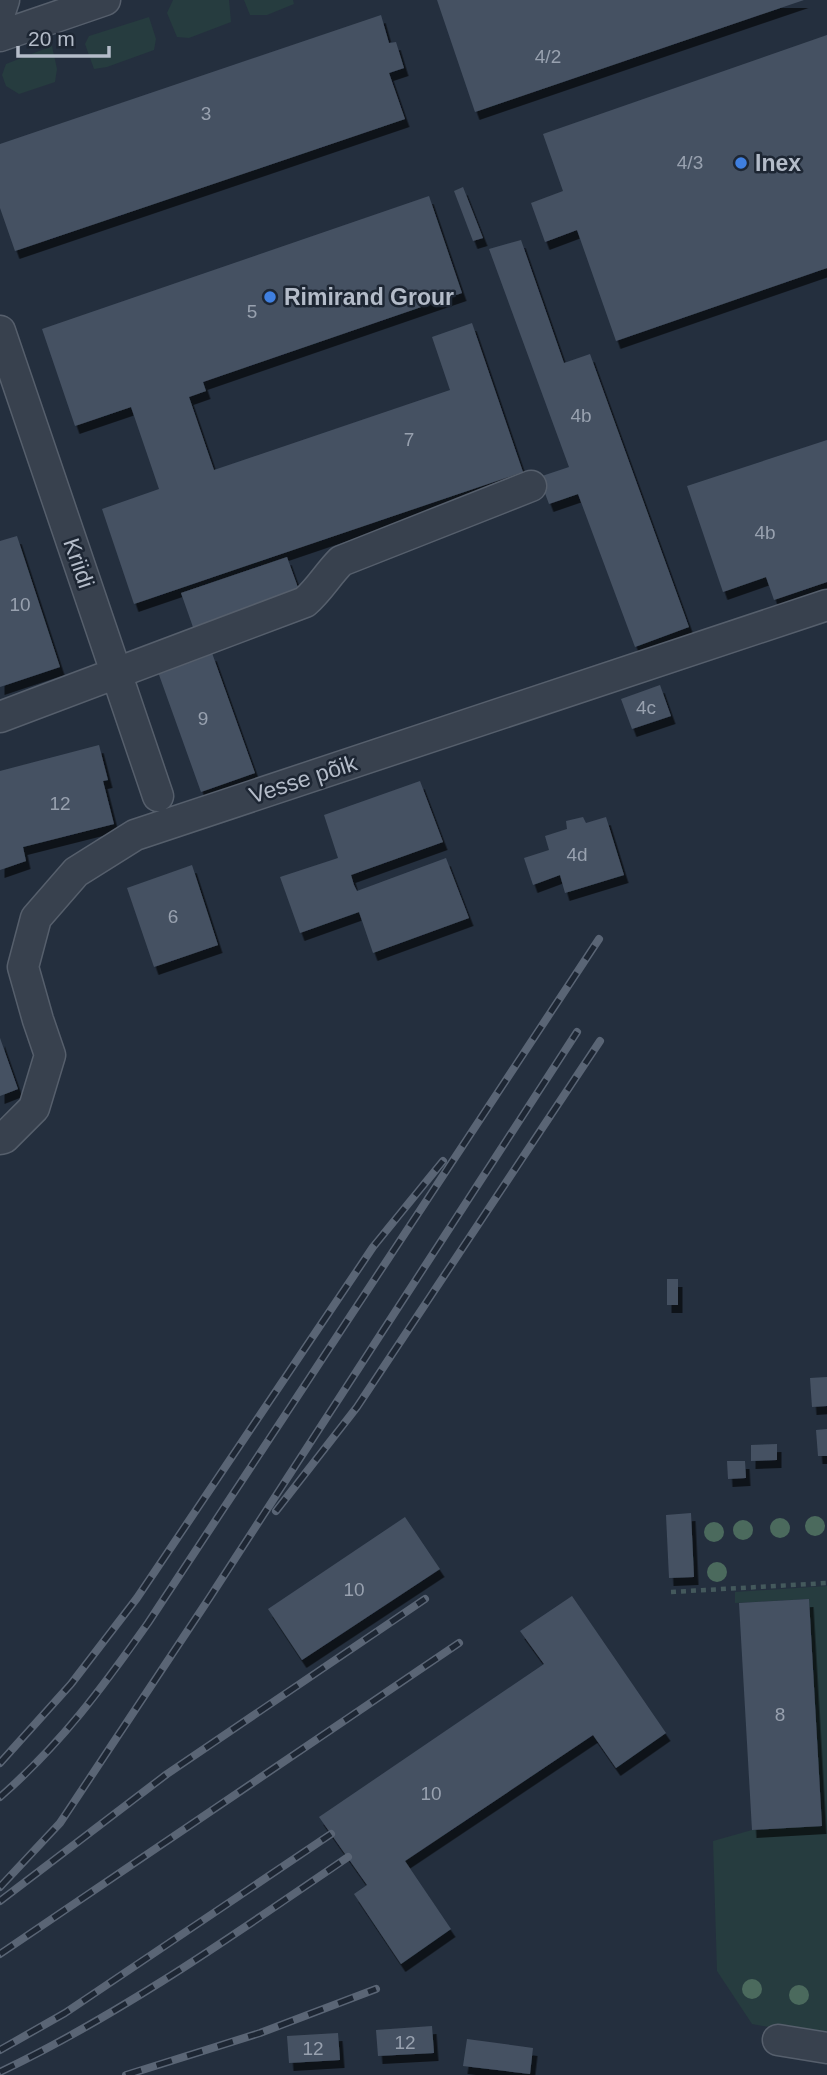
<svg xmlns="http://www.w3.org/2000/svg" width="827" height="2075" viewBox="0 0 827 2075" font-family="Arial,sans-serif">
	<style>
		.green { fill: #263c3f }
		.building { fill: #455162; filter: url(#shadow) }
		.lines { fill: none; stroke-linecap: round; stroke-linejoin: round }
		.minor-casing { stroke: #565f6c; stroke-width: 33 }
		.path { stroke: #44595c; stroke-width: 4.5; stroke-dasharray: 5 5; stroke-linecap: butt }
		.minor { stroke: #38414e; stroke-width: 30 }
		.rail-casing { stroke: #5a6575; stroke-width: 8 }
		.rail { stroke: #1d2633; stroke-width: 5; stroke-dasharray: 16; stroke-linecap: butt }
		.tree { fill: #4b6a5d }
		.shop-dot { fill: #3f7fe0; stroke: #1d2633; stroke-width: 2.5 }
		.labels { text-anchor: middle; stroke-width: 5; stroke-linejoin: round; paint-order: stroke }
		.number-label { font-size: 19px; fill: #98a1af }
		.poi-label { font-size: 23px; font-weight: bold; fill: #b4bcc9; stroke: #1d2633; text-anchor: start }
		.street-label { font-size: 23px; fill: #b4bcc9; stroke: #1d2633 }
	</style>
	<defs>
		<filter id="shadow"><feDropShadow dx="4.5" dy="8" stdDeviation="0" flood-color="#0009"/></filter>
	</defs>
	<rect width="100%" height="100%" fill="#242f3e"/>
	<!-- green -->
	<path class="green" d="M 173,0 L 229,0 L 231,22 L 189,38 L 177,37 L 167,13 Z
		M 244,0 L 293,0 L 294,4 L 267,15 L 250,15 Z
		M 149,17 L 156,39 L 154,50 L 107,67 L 94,69 L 85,44 L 89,36 Z
		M 52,46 L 57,69 L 55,82 L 19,94 L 6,86 L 2,75 L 6,64 Z
		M 827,1586 L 827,2038 L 752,2024 L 717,1971 L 713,1841 L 752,1830 L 822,1825 L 809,1599 L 735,1603 L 735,1592 Z"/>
	<!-- building -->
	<path class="building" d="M 437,0 L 804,0 L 475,112 Z
		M 381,15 L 389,43 L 396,42 L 404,68 L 389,73 L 405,119 L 15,251 L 0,208 L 0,144 Z
		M 827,35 L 827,268 L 616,341 L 577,230 L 545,242 L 531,203 L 563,191 L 543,134 Z
		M 463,187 L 483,238 L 473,241 L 454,191 Z
		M 429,196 L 462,293 L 203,382 L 206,391 L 189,397 L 214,470 L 450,390 L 432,337 L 472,323 L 523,472 L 134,604 L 102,509 L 159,489 L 131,407 L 75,426 L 42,329 Z
		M 521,240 L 564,363 L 590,354 L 689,627 L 635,647 L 578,494 L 549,504 L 539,477 L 569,467 L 489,249 Z
		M 827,440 L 827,582 L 774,600 L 766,577 L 723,592 L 687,486 Z
		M 17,536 L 60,667 L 0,687 L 0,541 Z
		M 287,557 L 300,593 L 194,630 L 181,593 Z
		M 212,653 L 255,773 L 201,792 L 158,672 Z
		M 660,685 L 671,716 L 632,729 L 621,699 Z
		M 99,745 L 108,780 L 103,781 L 114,824 L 23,847 L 26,861 L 0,870 L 0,771 Z
		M 420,781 L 443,842 L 351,875 L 354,885 L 357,891 L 446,858 L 469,918 L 373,953 L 359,912 L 300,933 L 280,877 L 338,858 L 324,815 Z
		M 583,817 L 586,823 L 606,817 L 624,875 L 565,893 L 560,875 L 533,885 L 524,858 L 549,850 L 545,836 L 567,829 L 566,821 Z
		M 192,865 L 218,945 L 154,967 L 127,888 Z
		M 0,1038 L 18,1089 L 0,1096 Z
		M 667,1279 L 678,1279 L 678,1305 L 667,1305 Z
		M 827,1377 L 827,1406 L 812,1407 L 810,1378 Z
		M 827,1429 L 827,1456 L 818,1456 L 816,1430 Z
		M 777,1444 L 777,1460 L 751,1461 L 751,1445 Z
		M 727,1461 L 745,1461 L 746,1478 L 728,1479 Z
		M 691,1513 L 694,1577 L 669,1578 L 666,1515 Z
		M 405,1517 L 440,1569 L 302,1660 L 268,1609 Z
		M 572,1596 L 666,1733 L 616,1768 L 593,1735 L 405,1861 L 451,1929 L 401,1964 L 354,1894 L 367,1885 L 319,1817 L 544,1664 L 520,1631 Z
		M 809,1599 L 822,1826 L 752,1830 L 739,1603 Z
		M 432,2026 L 434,2053 L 378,2056 L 376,2030 Z
		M 338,2033 L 340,2060 L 289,2063 L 287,2036 Z
		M 467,2039 L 533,2048 L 530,2074 L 463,2066 Z"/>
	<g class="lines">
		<defs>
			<path id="minor" d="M 0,12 L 4,0
				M 0,36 L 105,0
				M 0,331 L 158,796
				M 0,717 L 305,602 C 319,590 328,574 341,561 L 531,486
				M 0,1139 L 4,1138 L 34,1108 L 50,1055 L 38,1020 L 23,967 L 36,918 L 76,872 L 135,835 L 827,605
				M 778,2040 L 827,2048"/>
		</defs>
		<!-- minor casing -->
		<use href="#minor" class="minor-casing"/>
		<!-- path -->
		<path class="path" d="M 671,1592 L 827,1583"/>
		<!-- minor -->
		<use href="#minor" class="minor"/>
		<defs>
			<path id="rail" d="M 276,1511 L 357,1407 L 600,1041
				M 0,1763 L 71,1684 L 137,1598 L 373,1247 L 443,1161
				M 0,1797 C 61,1744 102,1688 148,1623 L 599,939
				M 0,1887 L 60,1823 L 210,1597 L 577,1032
				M 0,1901 L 167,1774 L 425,1599
				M 0,1954 L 459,1643
				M 0,2050 L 65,2013 L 331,1834
				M 0,2072 C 123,2013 235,1934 348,1857
				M 126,2075 L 260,2033 L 376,1989"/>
		</defs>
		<!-- rail casing -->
		<use href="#rail" class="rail-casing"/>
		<!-- rail -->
		<use href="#rail" class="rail"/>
	</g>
	<!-- trees -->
	<g class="tree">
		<circle cx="815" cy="1526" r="10"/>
		<circle cx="780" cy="1528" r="10"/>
		<circle cx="743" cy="1530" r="10"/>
		<circle cx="714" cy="1532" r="10"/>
		<circle cx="717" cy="1572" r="10"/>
		<circle cx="752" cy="1989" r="10"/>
		<circle cx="799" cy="1995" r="10"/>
	</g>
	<!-- markers -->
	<g class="shop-dot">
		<circle cx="741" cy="163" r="7"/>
		<circle cx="270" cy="297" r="7"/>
	</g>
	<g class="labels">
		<!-- number labels -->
		<g class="number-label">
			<text x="548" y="63">4/2</text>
			<text x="206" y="120">3</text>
			<text x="690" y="169">4/3</text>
			<text x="252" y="318">5</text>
			<text x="581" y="422">4b</text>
			<text x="409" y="446">7</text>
			<text x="765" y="539">4b</text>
			<text x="20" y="611">10</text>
			<text x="646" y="714">4c</text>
			<text x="203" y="725">9</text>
			<text x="60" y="810">12</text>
			<text x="577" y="861">4d</text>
			<text x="173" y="923">6</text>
			<text x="354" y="1596">10</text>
			<text x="780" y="1721">8</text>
			<text x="431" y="1800">10</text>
			<text x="405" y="2049">12</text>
			<text x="313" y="2055">12</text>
		</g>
		<!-- poi labels -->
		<g class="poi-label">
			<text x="755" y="171">Inex</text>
			<text x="284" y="305">Rimirand Grour</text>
		</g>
		<!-- street labels -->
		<g class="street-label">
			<text transform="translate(79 563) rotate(71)" y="8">Kriidi</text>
			<text transform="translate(303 779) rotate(-18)" y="8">Vesse põik</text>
		</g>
	</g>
	<!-- scale -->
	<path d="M18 46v10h91v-10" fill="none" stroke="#b4bcc9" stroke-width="3.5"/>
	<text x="28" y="46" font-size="21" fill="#b4bcc9" stroke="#1d2633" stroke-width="5" paint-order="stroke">20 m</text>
</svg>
